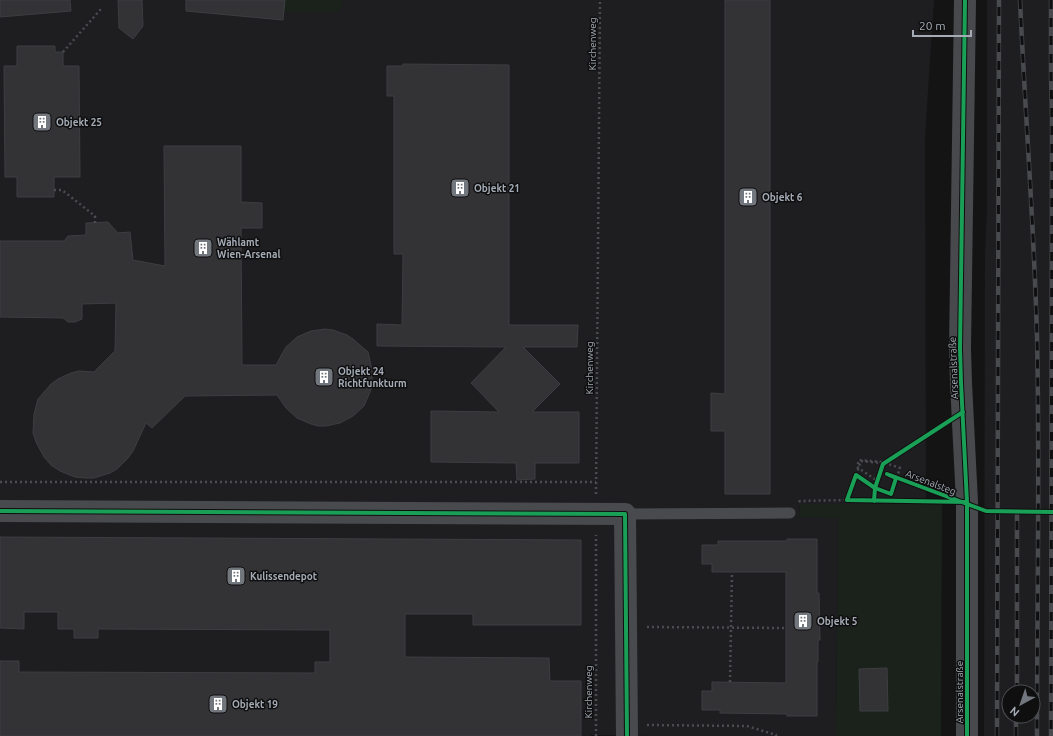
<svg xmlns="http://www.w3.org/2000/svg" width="1053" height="736" viewBox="0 0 1053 736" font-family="Ubuntu,sans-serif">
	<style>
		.built { fill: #1e1e21; fill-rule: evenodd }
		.green { fill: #1b221b }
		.building { fill: #333336; stroke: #3d3e41 }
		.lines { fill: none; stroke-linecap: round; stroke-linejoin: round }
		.path { stroke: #4a4c4f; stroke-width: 2.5; stroke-dasharray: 2 3; stroke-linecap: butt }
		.service { stroke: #484a4e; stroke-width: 11 }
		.minor { stroke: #484a4e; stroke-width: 22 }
		.secondary { stroke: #47494c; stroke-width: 22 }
		.rail-casing { stroke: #484a4d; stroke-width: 4.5 }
		.rail { stroke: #0f0f10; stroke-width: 3; stroke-dasharray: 9; stroke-linecap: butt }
		.cycleway-casing { stroke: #0f0f10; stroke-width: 6 }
		.cycleway { stroke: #1a9f57; stroke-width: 4 }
		.labels { text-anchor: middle; stroke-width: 3; stroke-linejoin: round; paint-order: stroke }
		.street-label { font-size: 10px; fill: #a5acb6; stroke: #0f0f10 }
		.poi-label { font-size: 10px; font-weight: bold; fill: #a5acb6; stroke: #0f0f10; text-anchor: start }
	</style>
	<rect width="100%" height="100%" fill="#141415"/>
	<!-- built -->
	<path class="built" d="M 0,0 L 934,0 L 925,136 L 926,504 L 800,504 L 799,517 L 838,517 L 836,736 L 650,736 L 591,735 L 590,736 L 0,736 Z
		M 987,0 L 1053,0 L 1053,736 L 984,736 L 985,257 L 987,209 ZM 1009,692 L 1033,692 L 1033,716 L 1009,716 Z"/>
	<!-- green -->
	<path class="green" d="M 285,0 L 342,0 L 342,8 L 334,13 L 284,12 Z
		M 800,504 L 942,504 L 941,736 L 836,736 L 838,518 L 799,517 Z"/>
	<!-- building -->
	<path class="building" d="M 0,0 L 70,0 L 71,11 L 0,17 Z
		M 118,0 L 142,0 L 143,26 L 133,39 L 119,28 Z
		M 186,0 L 285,0 L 283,20 L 186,11 Z
		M 725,0 L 770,0 L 770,494 L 725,494 L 725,431 L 711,431 L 711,393 L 725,394 Z
		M 17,46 L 55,46 L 55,52 L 63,52 L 63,66 L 79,66 L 80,177 L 54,177 L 54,197 L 17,197 L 17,177 L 5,177 L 4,66 L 17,66 Z
		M 403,64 L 509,65 L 509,325 L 578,325 L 577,347 L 523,347 L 560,384 L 532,412 L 579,412 L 579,463 L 535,463 L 535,479 L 517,480 L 516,463 L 431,462 L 431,411 L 499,412 L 471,383 L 506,347 L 377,346 L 377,324 L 402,325 L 403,254 L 394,254 L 394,96 L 387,96 L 387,66 L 403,66 Z
		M 164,146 L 241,146 L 241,202 L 262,203 L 262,228 L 241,228 L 242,365 L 276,365 L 282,354 L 286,347 L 297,337 L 311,331 L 325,329 L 333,330 L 347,335 L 353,339 L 368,352 L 372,370 L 372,385 L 370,392 L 364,406 L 353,416 L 340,423 L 326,426 L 318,426 L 311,424 L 297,418 L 286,408 L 277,395 L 185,396 L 152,428 L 146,423 L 133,451 L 128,458 L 117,469 L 110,473 L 94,478 L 85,478 L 75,477 L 60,471 L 51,465 L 44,457 L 36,442 L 33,433 L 34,414 L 38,399 L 51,384 L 58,379 L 71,373 L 79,371 L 94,372 L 115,351 L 116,303 L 82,304 L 82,319 L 75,322 L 68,322 L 63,318 L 0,317 L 0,241 L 64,241 L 68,236 L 86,235 L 86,223 L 108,222 L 118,233 L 130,232 L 133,260 L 165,266 Z
		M 0,537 L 581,540 L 581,625 L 473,625 L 473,614 L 405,614 L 405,657 L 549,658 L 550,681 L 581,681 L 581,736 L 0,736 L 0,661 L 19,661 L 19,672 L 315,673 L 315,662 L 330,662 L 330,630 L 98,629 L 98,638 L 74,638 L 74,629 L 58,629 L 58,612 L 24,612 L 24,629 L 0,628 Z
		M 787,539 L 817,539 L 817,593 L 819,593 L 820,640 L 818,640 L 818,662 L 817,662 L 817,716 L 787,716 L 787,714 L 720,713 L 720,710 L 702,710 L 702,691 L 712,691 L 712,682 L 786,683 L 786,572 L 712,572 L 712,564 L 702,564 L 702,545 L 718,545 L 718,541 L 787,541 Z
		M 887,668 L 888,711 L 860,711 L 859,669 Z"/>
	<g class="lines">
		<!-- path -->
		<path class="path" d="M 63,52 L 101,9
			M 54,190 L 62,190 L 95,216 L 95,223
			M 856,475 L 861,461 L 882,463 L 876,480 L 857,467 L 859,460 L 883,462 L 900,468 L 897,477
			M 0,482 L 596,482
			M 596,494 L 600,0
			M 799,502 L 800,501 L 847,500
			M 647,627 L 786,628
			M 730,682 L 732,572
			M 647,725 L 747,726 L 776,735 L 776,736
			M 596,736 L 596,535"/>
		<!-- service -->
		<path class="service" d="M 625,514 L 790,513"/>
		<!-- minor -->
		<path class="minor" d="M 0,511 L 625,514 L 627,736"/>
		<!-- secondary -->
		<path class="secondary" d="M 965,0 L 960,349 L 961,383 L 967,502 L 967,736"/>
		<defs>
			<path id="rail" d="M 1020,0 C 1025,112 1034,224 1037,336 C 1040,470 1037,603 1037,736
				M 1051,0 L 1051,77 L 1052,118 L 1051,736
				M 1017,692 L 1017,515
				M 997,736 L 999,0
				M 1016,736 L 1016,716"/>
		</defs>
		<!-- rail casing -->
		<use href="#rail" class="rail-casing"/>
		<!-- rail -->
		<use href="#rail" class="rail"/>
		<defs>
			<path id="cycleway" d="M 965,0 L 960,349 L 961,383 L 967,502 L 967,736
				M 887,474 L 986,511 L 1053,512
				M 889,475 L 896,478 L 891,494 L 875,488 L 883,464 L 963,412
				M 874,501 L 875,488 L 856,475 L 847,500 L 967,502
				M 0,511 L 625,514 L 627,736"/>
		</defs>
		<!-- cycleway casing -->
		<use href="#cycleway" class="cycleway-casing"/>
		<!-- cycleway -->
		<use href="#cycleway" class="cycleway"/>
	</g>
	<!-- icons -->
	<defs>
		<symbol id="building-square" viewBox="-11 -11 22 22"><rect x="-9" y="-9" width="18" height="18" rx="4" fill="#72777e" stroke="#0f0f10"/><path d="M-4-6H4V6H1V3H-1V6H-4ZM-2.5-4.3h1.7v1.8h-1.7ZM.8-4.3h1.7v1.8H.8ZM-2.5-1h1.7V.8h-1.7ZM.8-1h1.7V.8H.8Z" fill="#fff"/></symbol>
	</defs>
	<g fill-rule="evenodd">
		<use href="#building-square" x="31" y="111" width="22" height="22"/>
		<use href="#building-square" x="449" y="177" width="22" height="22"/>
		<use href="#building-square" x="737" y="186" width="22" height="22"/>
		<use href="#building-square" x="192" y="237" width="22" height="22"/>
		<use href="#building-square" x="313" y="366" width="22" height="22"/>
		<use href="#building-square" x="225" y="565" width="22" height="22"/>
		<use href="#building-square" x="792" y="610" width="22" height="22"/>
		<use href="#building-square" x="207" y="693" width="22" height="22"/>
	</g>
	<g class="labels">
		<!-- street labels -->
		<g class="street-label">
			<text transform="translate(592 44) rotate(-90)" y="4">Kirchenweg</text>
			<text transform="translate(589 368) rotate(-90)" y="4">Kirchenweg</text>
			<text transform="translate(953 368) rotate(-92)" y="4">Arsenalstraße</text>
			<text transform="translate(931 482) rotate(21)" y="4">Arsenalsteg</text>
			<text transform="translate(588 692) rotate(-90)" y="4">Kirchenweg</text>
			<text transform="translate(959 692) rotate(-90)" y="4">Arsenalstraße</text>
		</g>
		<!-- poi labels -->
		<g class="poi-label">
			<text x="56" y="126">Objekt 25</text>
			<text x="474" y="192">Objekt 21</text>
			<text x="762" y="201">Objekt 6</text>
			<text x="217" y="246">Wählamt<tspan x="217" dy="12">Wien-Arsenal</tspan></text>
			<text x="338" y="375">Objekt 24<tspan x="338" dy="12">Richtfunkturm</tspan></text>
			<text x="250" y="580">Kulissendepot</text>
			<text x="817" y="625">Objekt 5</text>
			<text x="232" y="708">Objekt 19</text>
		</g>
	</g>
	<!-- north arrow -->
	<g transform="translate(1021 704) rotate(220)"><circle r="19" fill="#0f0f10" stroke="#4b4e52"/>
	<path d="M0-3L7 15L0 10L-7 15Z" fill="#72777e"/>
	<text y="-6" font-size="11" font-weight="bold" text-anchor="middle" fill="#a5acb6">N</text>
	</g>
	<!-- scale -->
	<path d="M913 30v6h58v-6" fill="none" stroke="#a5acb6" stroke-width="2"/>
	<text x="919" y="30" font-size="12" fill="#a5acb6" stroke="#0f0f10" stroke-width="3" paint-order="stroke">20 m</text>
</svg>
